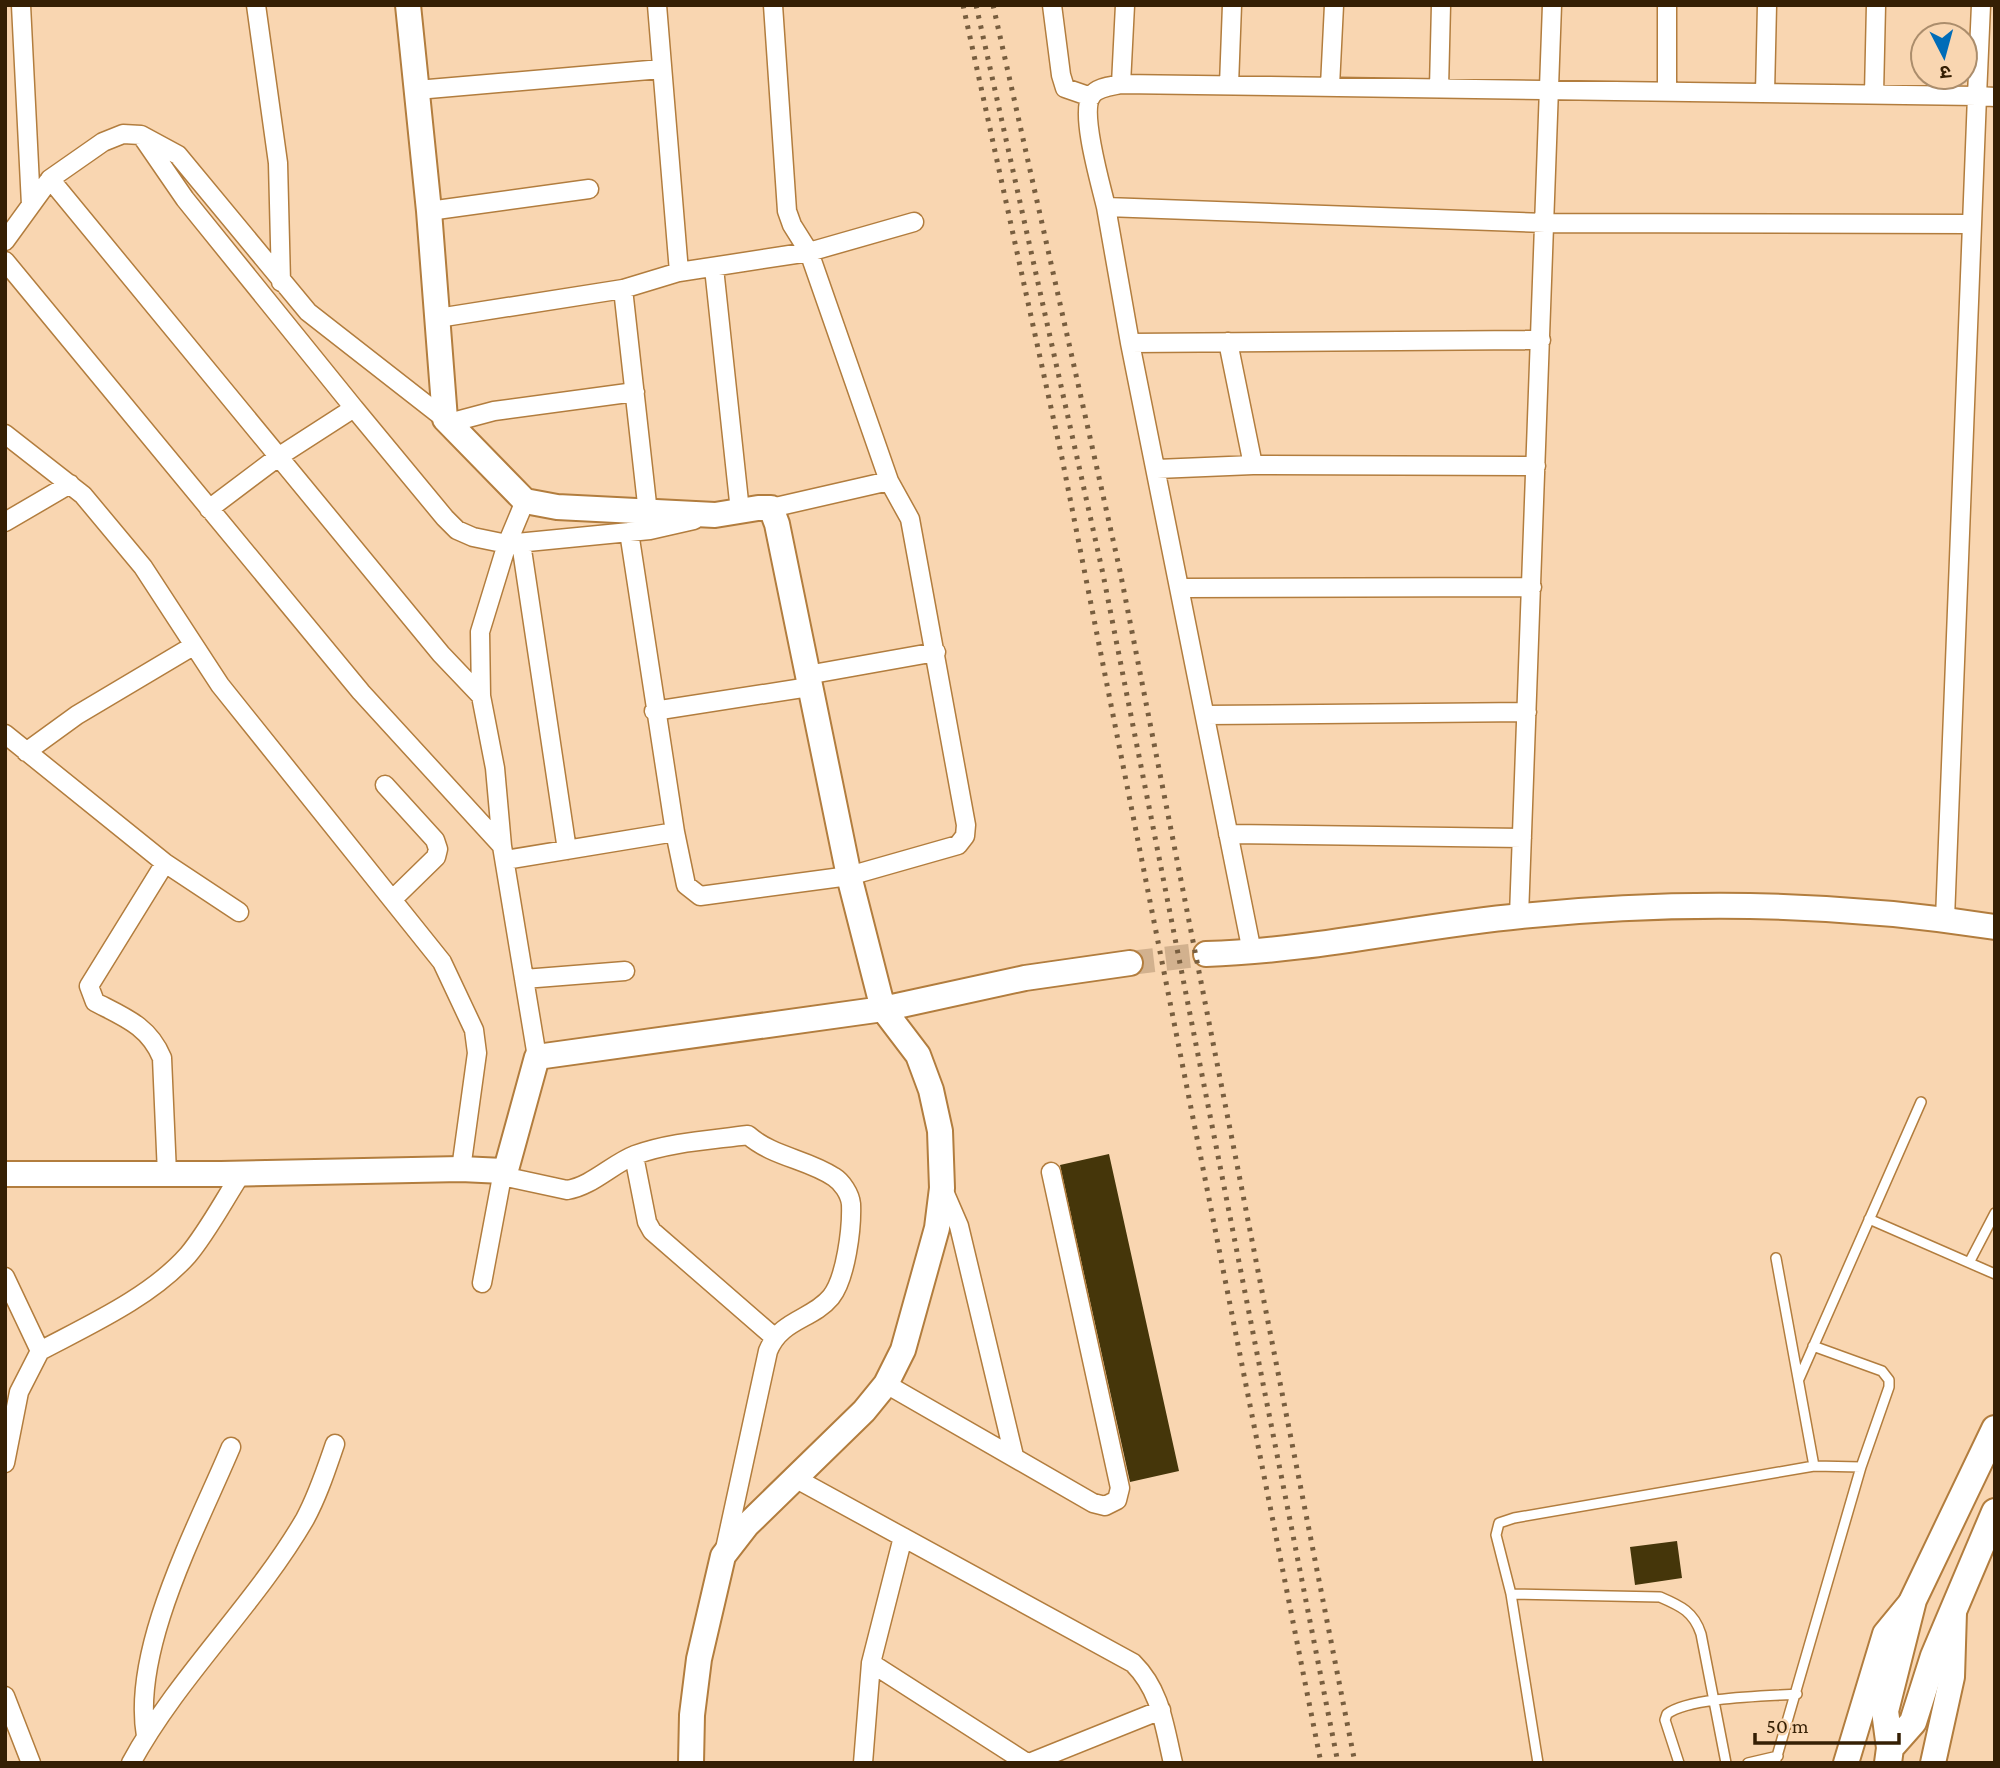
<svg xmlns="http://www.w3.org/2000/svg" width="2000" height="1768" viewBox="0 0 2000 1768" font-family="'Crimson Pro','Noto Sans Devanagari',serif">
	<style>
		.building { fill: #45360a }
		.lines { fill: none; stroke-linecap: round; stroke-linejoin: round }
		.secondary-tunnel { stroke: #d2b18e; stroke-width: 24; stroke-dasharray: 24 12; stroke-linecap: butt }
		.lane-casing { stroke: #b27d3e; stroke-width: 12 }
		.street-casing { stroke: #b27d3e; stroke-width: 21 }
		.secondary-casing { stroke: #b27d3e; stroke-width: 28 }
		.primary-casing { stroke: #b27d3e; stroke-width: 30 }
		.lane { stroke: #fff; stroke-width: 9 }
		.street { stroke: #fff; stroke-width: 18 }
		.secondary { stroke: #fff; stroke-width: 24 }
		.primary { stroke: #fff; stroke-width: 26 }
		.rail { stroke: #785e3f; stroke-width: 5; stroke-dasharray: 3.5 7; stroke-linecap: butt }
	</style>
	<rect width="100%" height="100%" fill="#f9d6b1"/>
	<!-- building -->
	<path class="building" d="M 1109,1154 L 1179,1471 L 1130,1482 L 1060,1165 Z
		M 1677,1541 L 1682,1578 L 1635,1585 L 1630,1547 Z"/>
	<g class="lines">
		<!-- secondary-tunnel -->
		<path class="secondary-tunnel" d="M 1130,963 L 1206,954"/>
		<defs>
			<path id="lane" d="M 1869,1219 L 1995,1274
				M 1776,1258 L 1814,1466
				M 1970,1261 L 1995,1213
				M 1799,1379 L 1921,1102
				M 1511,1594 L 1660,1597 C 1681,1606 1694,1612 1701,1634 L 1726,1763
				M 1538,1763 L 1511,1594 L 1496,1535 L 1499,1523 L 1514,1518 L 1814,1466 L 1861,1467
				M 1679,1763 L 1665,1720 L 1667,1714 C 1689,1697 1767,1696 1797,1694
				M 1748,1763 L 1778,1756
				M 1775,1763 L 1861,1467 L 1889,1387 L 1889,1380 L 1882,1371 L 1813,1346"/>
			<path id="street" d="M 21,5 L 31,205
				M 256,5 L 278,163 L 281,282
				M 657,5 L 679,272
				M 1052,5 L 1061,75 L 1065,88 L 1091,97
				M 1121,84 L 1125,5
				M 1229,85 L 1232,5
				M 1330,86 L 1334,5
				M 1439,88 L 1441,5
				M 417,90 L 661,69
				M 1667,91 L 1667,5
				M 1765,93 L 1767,5
				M 1874,94 L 1876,5
				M 141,135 L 185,199 L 354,408
				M 50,179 L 441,654 L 481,696
				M 1106,207 L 1130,343 L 1252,952
				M 429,211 L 589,189
				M 1971,224 L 1545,223 L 1106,207 C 1101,185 1080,115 1091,96 C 1097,87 1112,86 1121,84 L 1977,96 L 1981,5
				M 5,241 L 50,179 L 103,142 L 123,134 L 141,135 L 178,155 L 308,312 L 445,419
				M 5,261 L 361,692 L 502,846
				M 714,268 L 740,511
				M 623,289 L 649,522
				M 438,318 L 623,289 L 679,272 L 809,252 L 914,222
				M 1228,342 L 1253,465
				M 1130,343 L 1541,340
				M 449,423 L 494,411 L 635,392
				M 5,434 L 83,495 L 143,567 L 220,685 L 442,962 L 474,1030 L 477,1053 L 461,1169
				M 1157,469 L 1253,465 L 1536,466
				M 525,501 L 507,544 L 480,632 L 481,696 L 495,768 L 502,846 L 537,1057
				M 771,508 L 889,481
				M 209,509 L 278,457 L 354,408 L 445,518 L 457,530 L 473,537 L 507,544 L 650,530 L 694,520
				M 5,522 L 70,484
				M 629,532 L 675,832 L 686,885 L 700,896 L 849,876 L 958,845 L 965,836 L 966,825 L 910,519 L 889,481 L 809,252 L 792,225 L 787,211 L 773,5
				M 521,543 L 567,850
				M 1181,588 L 1532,587
				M 807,675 L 936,652
				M 654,711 L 809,687
				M 1205,715 L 1527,712
				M 5,734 L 165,863 L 239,912
				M 26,752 L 77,715 L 193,646
				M 385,785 L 435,840 L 438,849 L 436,857 L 394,898
				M 1228,834 L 1522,838
				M 505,860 L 675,832
				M 165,863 L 89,986 L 95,1002 C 124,1017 149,1026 162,1058 L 167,1174
				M 1519,916 L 1552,5
				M 1945,919 L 1977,96 L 1995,97
				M 524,979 L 625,971
				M 634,1156 L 647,1222 L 652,1231 L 774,1337
				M 502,1176 L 567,1190 C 592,1186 612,1164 635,1155 C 670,1142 711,1140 748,1135 C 773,1157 807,1159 834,1177 C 842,1182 850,1194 851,1204 C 852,1228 846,1278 831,1297 C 812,1320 781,1319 768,1351 L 725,1549
				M 943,1189 L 959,1226 L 1014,1456
				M 5,1277 L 40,1351 C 89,1325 151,1297 188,1255 C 208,1231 224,1200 241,1174
				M 482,1283 L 503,1171
				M 886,1384 L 1093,1503 L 1105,1506 L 1117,1500 L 1120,1488 L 1051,1172
				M 5,1463 L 19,1392 L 40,1351
				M 793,1477 L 1133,1663 C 1161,1691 1164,1725 1173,1763
				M 871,1663 L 1027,1763
				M 5,1696 L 31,1763
				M 146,1736 C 131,1649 197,1528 231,1447
				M 131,1763 C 179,1675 255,1605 305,1519 C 318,1495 326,1470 335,1444
				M 863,1763 L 871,1663 L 903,1537
				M 1029,1763 L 1161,1710"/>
			<path id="secondary" d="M 408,5 L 429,211 L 445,419 L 525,501 L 557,507 L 715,515 L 758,508 L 771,508 L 777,524 L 849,876 L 883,1009 L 918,1055 L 931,1090 L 940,1131 L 942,1188 L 937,1228 L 903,1350 L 886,1384 L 864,1411 L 747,1525 L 723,1556 L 699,1659 L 692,1715 L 691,1763
				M 1206,954 C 1311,951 1416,926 1521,916 C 1679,900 1837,902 1995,927
				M 5,1174 L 221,1174 L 461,1169 L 503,1171 L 507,1166 L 537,1057 L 883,1009 L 1025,978 L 1130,963
				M 1846,1763 L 1885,1634 L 1913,1600
				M 1933,1763 L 1952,1677 L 1954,1612"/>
			<path id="primary" d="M 1890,1748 L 1913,1722 L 1934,1656 L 1995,1512
				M 1888,1763 L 1890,1748 L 1885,1711 L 1913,1600 L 1995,1429"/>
		</defs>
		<!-- lane casing -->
		<use href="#lane" class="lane-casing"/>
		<!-- street casing -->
		<use href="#street" class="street-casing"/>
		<!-- secondary casing -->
		<use href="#secondary" class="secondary-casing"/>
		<!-- primary casing -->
		<use href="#primary" class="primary-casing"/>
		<!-- lane -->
		<use href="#lane" class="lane"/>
		<!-- street -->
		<use href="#street" class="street"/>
		<!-- secondary -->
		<use href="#secondary" class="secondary"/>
		<!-- primary -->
		<use href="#primary" class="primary"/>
		<!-- rail -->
		<path class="rail" d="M 963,5 L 1062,458 L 1321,1763
			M 976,5 L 1103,574 L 1338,1763
			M 993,5 L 1120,571 L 1355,1763"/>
	</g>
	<!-- border -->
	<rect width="2000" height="1768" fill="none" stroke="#351f04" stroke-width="14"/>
	<!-- north arrow -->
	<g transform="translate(1944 56) rotate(174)"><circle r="33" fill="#f9d6b1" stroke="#ab8d6c" stroke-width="2"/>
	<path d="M0-5L12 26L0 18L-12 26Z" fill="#006cb8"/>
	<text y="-10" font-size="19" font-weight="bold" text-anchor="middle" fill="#351f04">उ</text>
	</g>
	<!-- scale -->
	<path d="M1755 1733v10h144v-10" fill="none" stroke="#351f04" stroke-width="3.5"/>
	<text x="1766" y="1733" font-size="21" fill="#351f04" stroke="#f9d6b1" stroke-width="5" paint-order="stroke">50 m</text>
</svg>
